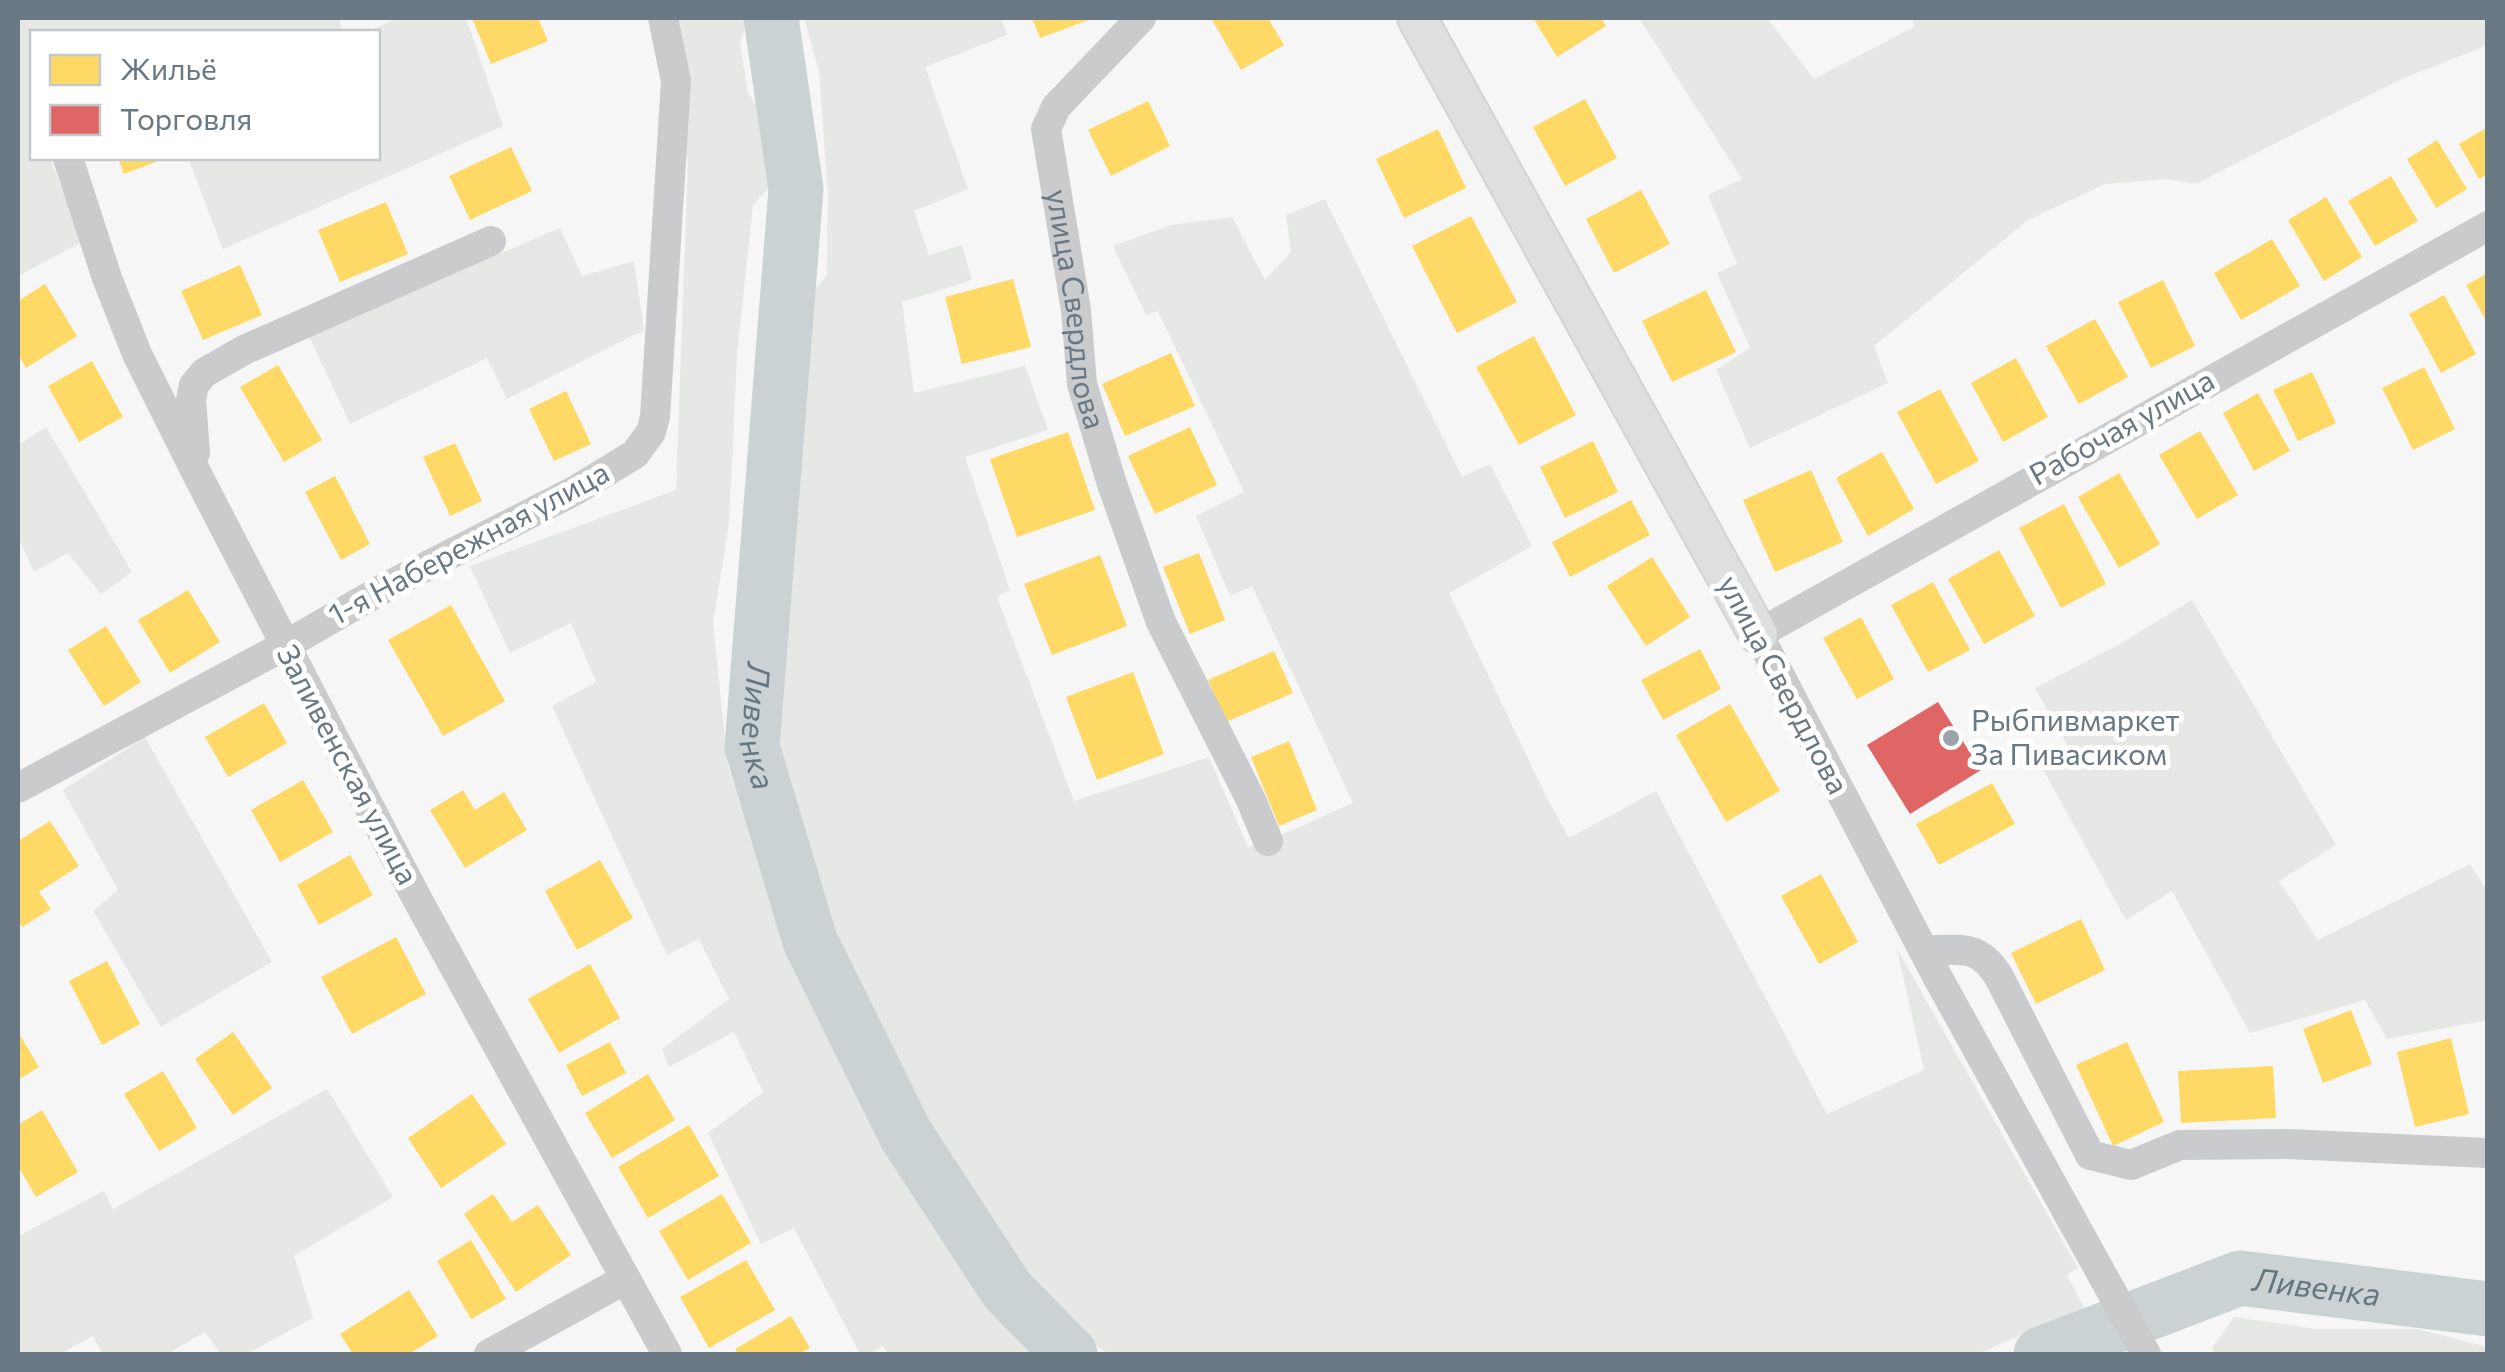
<svg xmlns="http://www.w3.org/2000/svg" width="2505" height="1372" viewBox="0 0 2505 1372" font-family="Commissioner,sans-serif">
	<style>
		.green { fill: #e5e8e4 }
		.homes { fill: #ffd966 }
		.shops { fill: #e06666 }
		.lines { fill: none; stroke-linecap: round; stroke-linejoin: round }
		.river { stroke: #cbd2d4; stroke-width: 55 }
		.major-casing { stroke: #d2d3d4; stroke-width: 42 }
		.minor { stroke: #c9cbcc; stroke-width: 30 }
		.major { stroke: #dedfe0; stroke-width: 38 }
		.poi-dot { fill: #9ba4ab; stroke: #fff; stroke-width: 4 }
		.labels { text-anchor: middle; stroke-width: 10; stroke-linejoin: round; paint-order: stroke }
		.street-label { font-size: 30px; fill: #6a7883; stroke: #fff }
		.poi-label { font-size: 30px; fill: #6a7883; stroke: #fff; text-anchor: start }
		.water-label { font-size: 32px; font-style: italic; fill: #66787f; stroke: #fff }
	</style>
	<rect width="100%" height="100%" fill="#f6f6f6"/>
	<!-- green -->
	<path class="green" d="M 18,18 L 339,18 L 343,32 L 32,32 L 32,158 L 50,158 L 82,242 L 18,276 Z
		M 398,18 L 466,18 L 503,126 L 223,249 L 188,158 L 378,158 L 378,32 L 367,32 Z
		M 663,18 L 748,18 L 740,43 L 748,93 L 771,127 L 779,148 L 776,181 L 753,205 L 737,355 L 729,523 L 713,623 L 728,767 L 776,915 L 889,1139 L 1000,1309 L 1046,1354 L 888,1354 L 883,1346 L 869,1354 L 860,1354 L 794,1228 L 761,1244 L 708,1133 L 763,1092 L 734,1032 L 669,1067 L 662,1049 L 729,999 L 699,939 L 667,955 L 552,706 L 596,682 L 571,623 L 510,653 L 470,566 L 676,490 L 688,158 L 672,151 Z
		M 804,18 L 1001,18 L 1007,35 L 925,67 L 968,189 L 914,211 L 929,255 L 962,245 L 972,280 L 902,302 L 914,393 L 1025,366 L 1048,430 L 965,457 L 1010,590 L 997,597 L 1074,801 L 1209,757 L 1248,847 L 1268,841 L 1353,803 L 1252,586 L 1230,596 L 1196,516 L 1244,492 L 1158,311 L 1146,315 L 1113,246 L 1171,225 L 1232,217 L 1265,280 L 1291,252 L 1286,215 L 1325,199 L 1462,477 L 1490,464 L 1532,546 L 1449,593 L 1544,792 L 1569,838 L 1656,791 L 1827,1114 L 1924,1070 L 1897,949 L 2078,1268 L 2067,1275 L 2093,1324 L 2064,1330 L 2032,1330 L 1978,1354 L 1108,1354 L 1058,1318 L 949,1163 L 863,1010 L 798,842 L 771,737 L 772,631 L 800,307 L 827,275 L 828,195 L 819,71 Z
		M 1639,18 L 1767,18 L 1814,79 L 1914,27 L 1912,18 L 2487,18 L 2488,45 L 2399,80 L 2196,184 L 2169,179 L 2105,184 L 2028,220 L 1874,346 L 1888,383 L 1750,448 L 1716,370 L 1750,348 L 1717,273 L 1737,264 L 1708,195 L 1742,179 Z
		M 560,228 L 582,276 L 634,261 L 644,330 L 507,399 L 487,358 L 350,424 L 309,336 Z
		M 46,427 L 132,572 L 101,594 L 68,553 L 34,572 L 18,537 L 18,445 Z
		M 2192,600 L 2336,845 L 2279,881 L 2318,940 L 2470,864 L 2487,891 L 2487,1020 L 2387,1039 L 2365,1000 L 2250,1033 L 2172,891 L 2126,920 L 2040,764 L 2068,746 L 2035,688 L 2120,644 Z
		M 145,737 L 272,962 L 161,1027 L 93,911 L 118,890 L 63,790 Z
		M 327,1089 L 393,1197 L 294,1256 L 313,1318 L 246,1354 L 221,1354 L 205,1332 L 167,1354 L 103,1354 L 93,1336 L 60,1354 L 18,1354 L 18,1233 L 20,1235 L 104,1191 L 113,1209 Z
		M 2234,1317 L 2317,1329 L 2418,1329 L 2487,1347 L 2487,1354 L 2215,1354 L 2212,1348 Z"/>
	<!-- homes -->
	<path class="homes" d="M 472,18 L 538,18 L 548,41 L 491,64 Z
		M 1032,18 L 1094,18 L 1040,38 Z
		M 1211,18 L 1268,18 L 1284,45 L 1241,70 Z
		M 1533,18 L 1601,18 L 1606,26 L 1557,57 Z
		M 1585,99 L 1617,158 L 1565,186 L 1533,127 Z
		M 1148,101 L 1170,146 L 1111,176 L 1088,130 Z
		M 2488,127 L 2488,174 L 2479,179 L 2459,144 Z
		M 1438,129 L 1466,188 L 1404,218 L 1376,159 Z
		M 2437,140 L 2467,189 L 2436,208 L 2407,159 Z
		M 511,147 L 532,191 L 470,220 L 449,176 Z
		M 118,158 L 166,158 L 124,174 Z
		M 2391,176 L 2418,221 L 2375,246 L 2348,201 Z
		M 1641,190 L 1670,244 L 1614,273 L 1586,219 Z
		M 2326,197 L 2362,257 L 2324,281 L 2288,220 Z
		M 386,202 L 408,254 L 340,282 L 318,230 Z
		M 1471,216 L 1517,302 L 1457,333 L 1412,246 Z
		M 2272,239 L 2300,286 L 2241,320 L 2214,273 Z
		M 240,265 L 262,315 L 203,340 L 181,291 Z
		M 2488,273 L 2488,324 L 2466,285 Z
		M 1013,279 L 1031,347 L 962,364 L 945,297 Z
		M 2163,280 L 2195,346 L 2151,368 L 2118,302 Z
		M 45,284 L 77,336 L 26,368 L 18,354 L 18,301 Z
		M 1706,290 L 1736,352 L 1672,382 L 1642,321 Z
		M 2444,295 L 2476,354 L 2441,373 L 2409,314 Z
		M 2095,319 L 2128,377 L 2079,404 L 2046,346 Z
		M 1534,336 L 1576,415 L 1519,445 L 1476,367 Z
		M 1171,353 L 1195,406 L 1125,436 L 1102,384 Z
		M 2016,358 L 2048,417 L 2003,442 L 1971,383 Z
		M 92,361 L 123,417 L 79,442 L 48,386 Z
		M 278,365 L 322,440 L 284,462 L 240,387 Z
		M 2424,367 L 2455,429 L 2413,450 L 2382,388 Z
		M 2312,372 L 2336,423 L 2298,441 L 2273,390 Z
		M 1940,389 L 1979,461 L 1936,484 L 1897,412 Z
		M 566,391 L 591,444 L 554,461 L 529,409 Z
		M 2258,393 L 2290,451 L 2254,471 L 2223,413 Z
		M 1190,427 L 1217,485 L 1155,514 L 1128,456 Z
		M 2200,431 L 2238,495 L 2197,519 L 2159,455 Z
		M 1068,432 L 1095,510 L 1017,537 L 990,459 Z
		M 1593,441 L 1618,492 L 1565,518 L 1540,467 Z
		M 455,443 L 482,501 L 450,516 L 423,457 Z
		M 1882,452 L 1914,509 L 1868,536 L 1836,478 Z
		M 1811,470 L 1843,542 L 1775,572 L 1743,500 Z
		M 2119,473 L 2160,544 L 2119,568 L 2078,497 Z
		M 335,476 L 370,544 L 341,560 L 305,492 Z
		M 1631,500 L 1650,535 L 1570,577 L 1552,542 Z
		M 2064,504 L 2106,584 L 2061,608 L 2019,528 Z
		M 1999,550 L 2035,616 L 1984,644 L 1948,579 Z
		M 1199,553 L 1225,620 L 1190,634 L 1163,567 Z
		M 1100,555 L 1127,626 L 1052,655 L 1024,584 Z
		M 1652,557 L 1690,617 L 1646,646 L 1607,586 Z
		M 1933,582 L 1970,650 L 1928,672 L 1891,605 Z
		M 188,590 L 220,642 L 170,673 L 138,620 Z
		M 451,605 L 505,701 L 443,736 L 388,640 Z
		M 1861,617 L 1894,679 L 1857,699 L 1823,638 Z
		M 106,626 L 141,682 L 104,706 L 68,650 Z
		M 1700,649 L 1721,689 L 1663,720 L 1641,680 Z
		M 1274,651 L 1293,693 L 1226,722 L 1208,680 Z
		M 1133,672 L 1164,754 L 1097,780 L 1066,697 Z
		M 264,703 L 287,743 L 228,777 L 205,737 Z
		M 1730,704 L 1780,791 L 1726,822 L 1676,735 Z
		M 1289,741 L 1317,810 L 1279,826 L 1251,757 Z
		M 303,780 L 333,832 L 280,862 L 251,810 Z
		M 1992,783 L 2015,824 L 1939,865 L 1916,824 Z
		M 463,790 L 475,810 L 504,792 L 527,830 L 465,868 L 430,810 Z
		M 50,821 L 79,866 L 39,892 L 51,909 L 22,927 L 18,921 L 18,841 Z
		M 350,855 L 373,895 L 319,925 L 297,885 Z
		M 600,860 L 633,918 L 577,950 L 545,891 Z
		M 1821,874 L 1858,942 L 1819,964 L 1781,896 Z
		M 2081,919 L 2105,970 L 2036,1004 L 2011,953 Z
		M 396,937 L 426,994 L 352,1034 L 321,977 Z
		M 107,961 L 140,1024 L 102,1045 L 69,981 Z
		M 590,964 L 620,1018 L 559,1053 L 528,999 Z
		M 2351,1010 L 2372,1064 L 2323,1083 L 2303,1029 Z
		M 18,1032 L 39,1067 L 18,1080 Z
		M 233,1032 L 272,1088 L 233,1115 L 195,1059 Z
		M 2451,1038 L 2469,1114 L 2415,1127 L 2397,1052 Z
		M 610,1042 L 626,1073 L 582,1096 L 566,1065 Z
		M 2127,1042 L 2164,1122 L 2113,1146 L 2076,1065 Z
		M 2273,1066 L 2276,1118 L 2181,1123 L 2178,1071 Z
		M 163,1071 L 197,1128 L 159,1151 L 124,1094 Z
		M 648,1074 L 675,1120 L 612,1158 L 585,1113 Z
		M 472,1094 L 506,1144 L 441,1188 L 408,1138 Z
		M 42,1110 L 78,1172 L 36,1197 L 18,1166 L 18,1125 Z
		M 689,1125 L 719,1176 L 648,1218 L 618,1167 Z
		M 493,1194 L 512,1222 L 538,1205 L 571,1255 L 516,1292 L 464,1214 Z
		M 722,1194 L 751,1243 L 688,1280 L 659,1231 Z
		M 471,1240 L 506,1299 L 471,1319 L 437,1261 Z
		M 746,1260 L 775,1310 L 709,1348 L 680,1297 Z
		M 409,1290 L 438,1336 L 409,1354 L 353,1354 L 340,1334 Z
		M 791,1316 L 810,1348 L 799,1354 L 738,1354 L 735,1349 Z"/>
	<!-- shops -->
	<path class="shops" d="M 1938,702 L 1981,770 L 1910,814 L 1867,745 Z"/>
	<g class="lines">
		<!-- river -->
		<g class="river">
			<path id="s1" d="M 771,18 L 796,189 L 752,747 L 810,941 L 906,1135 L 1007,1290 L 1070,1354"/>
			<path id="s2" d="M 2041,1354 L 2240,1278 L 2488,1309"/>
		</g>
		<defs>
			<path id="major" d="M 1417,18 L 1758,634"/>
		</defs>
		<!-- major casing -->
		<use href="#major" class="major-casing"/>
		<!-- minor -->
		<g class="minor">
			<path id="s3" d="M 1141,18 L 1056,107 L 1046,129 L 1076,310 L 1082,384 L 1112,484 L 1161,622 L 1251,800 L 1268,841"/>
			<path d="M 68,158 L 107,278 L 137,354 L 198,476 L 415,895 L 667,1354"/>
			<path d="M 195,453 L 191,400 L 194,385 L 204,373 L 244,350 L 491,241"/>
			<path d="M 18,788 L 284,646 L 388,586 L 576,490 L 635,454 L 651,432 L 655,417 L 676,81 L 663,18"/>
			<path d="M 1923,950 C 1959,951 1978,942 1999,977 L 2090,1155 L 2131,1165 L 2180,1145 L 2287,1144 L 2488,1153"/>
			<path d="M 489,1354 L 624,1280"/>
			<path d="M 2146,1354 L 1938,978 L 1758,634 L 2488,226"/>
		</g>
		<!-- major -->
		<use href="#major" class="major"/>
	</g>
	<!-- markers -->
	<circle class="poi-dot" cx="1951" cy="738" r="10"/>
	<g class="labels">
		<!-- street labels -->
		<g class="street-label">
			<text dy="10" stroke="none"><textPath href="#s3" startOffset="330">улица Свердлова</textPath></text>
			<text transform="translate(2122 428) rotate(-29)" y="10">Рабочая улица</text>
			<text transform="translate(469 544) rotate(-28)" y="10">1-я Набережная улица</text>
			<text transform="translate(1783 685) rotate(62)" y="10">улица Свердлова</text>
			<text transform="translate(347 765) rotate(62)" y="10">Заливенская улица</text>
		</g>
		<!-- poi labels -->
		<g class="poi-label">
			<text x="1971" y="731">Рыбпивмаркет<tspan x="1971" dy="34">За Пивасиком</tspan></text>
		</g>
		<!-- water labels -->
		<g class="water-label">
			<text dy="11" stroke="none"><textPath href="#s1" startOffset="712">Ливенка</textPath></text>
			<text dy="11" stroke="none"><textPath href="#s2" startOffset="290">Ливенка</textPath></text>
		</g>
	</g>
	<!-- border -->
	<rect width="2505" height="1372" fill="none" stroke="#6a7883" stroke-width="40"/>
	<!-- legend -->
	<rect x="30" y="30" width="350" height="130" fill="#ffffff" stroke="#c3c9cd" stroke-width="2.5"/>
	<rect x="50" y="55" width="50" height="30" fill="#ffd966" stroke="#c3c9cd" stroke-width="2.5"/>
	<text x="120" y="80" font-size="30" fill="#6a7883">Жильё</text>
	<rect x="50" y="105" width="50" height="30" fill="#e06666" stroke="#c3c9cd" stroke-width="2.5"/>
	<text x="120" y="130" font-size="30" fill="#6a7883">Торговля</text>
</svg>
